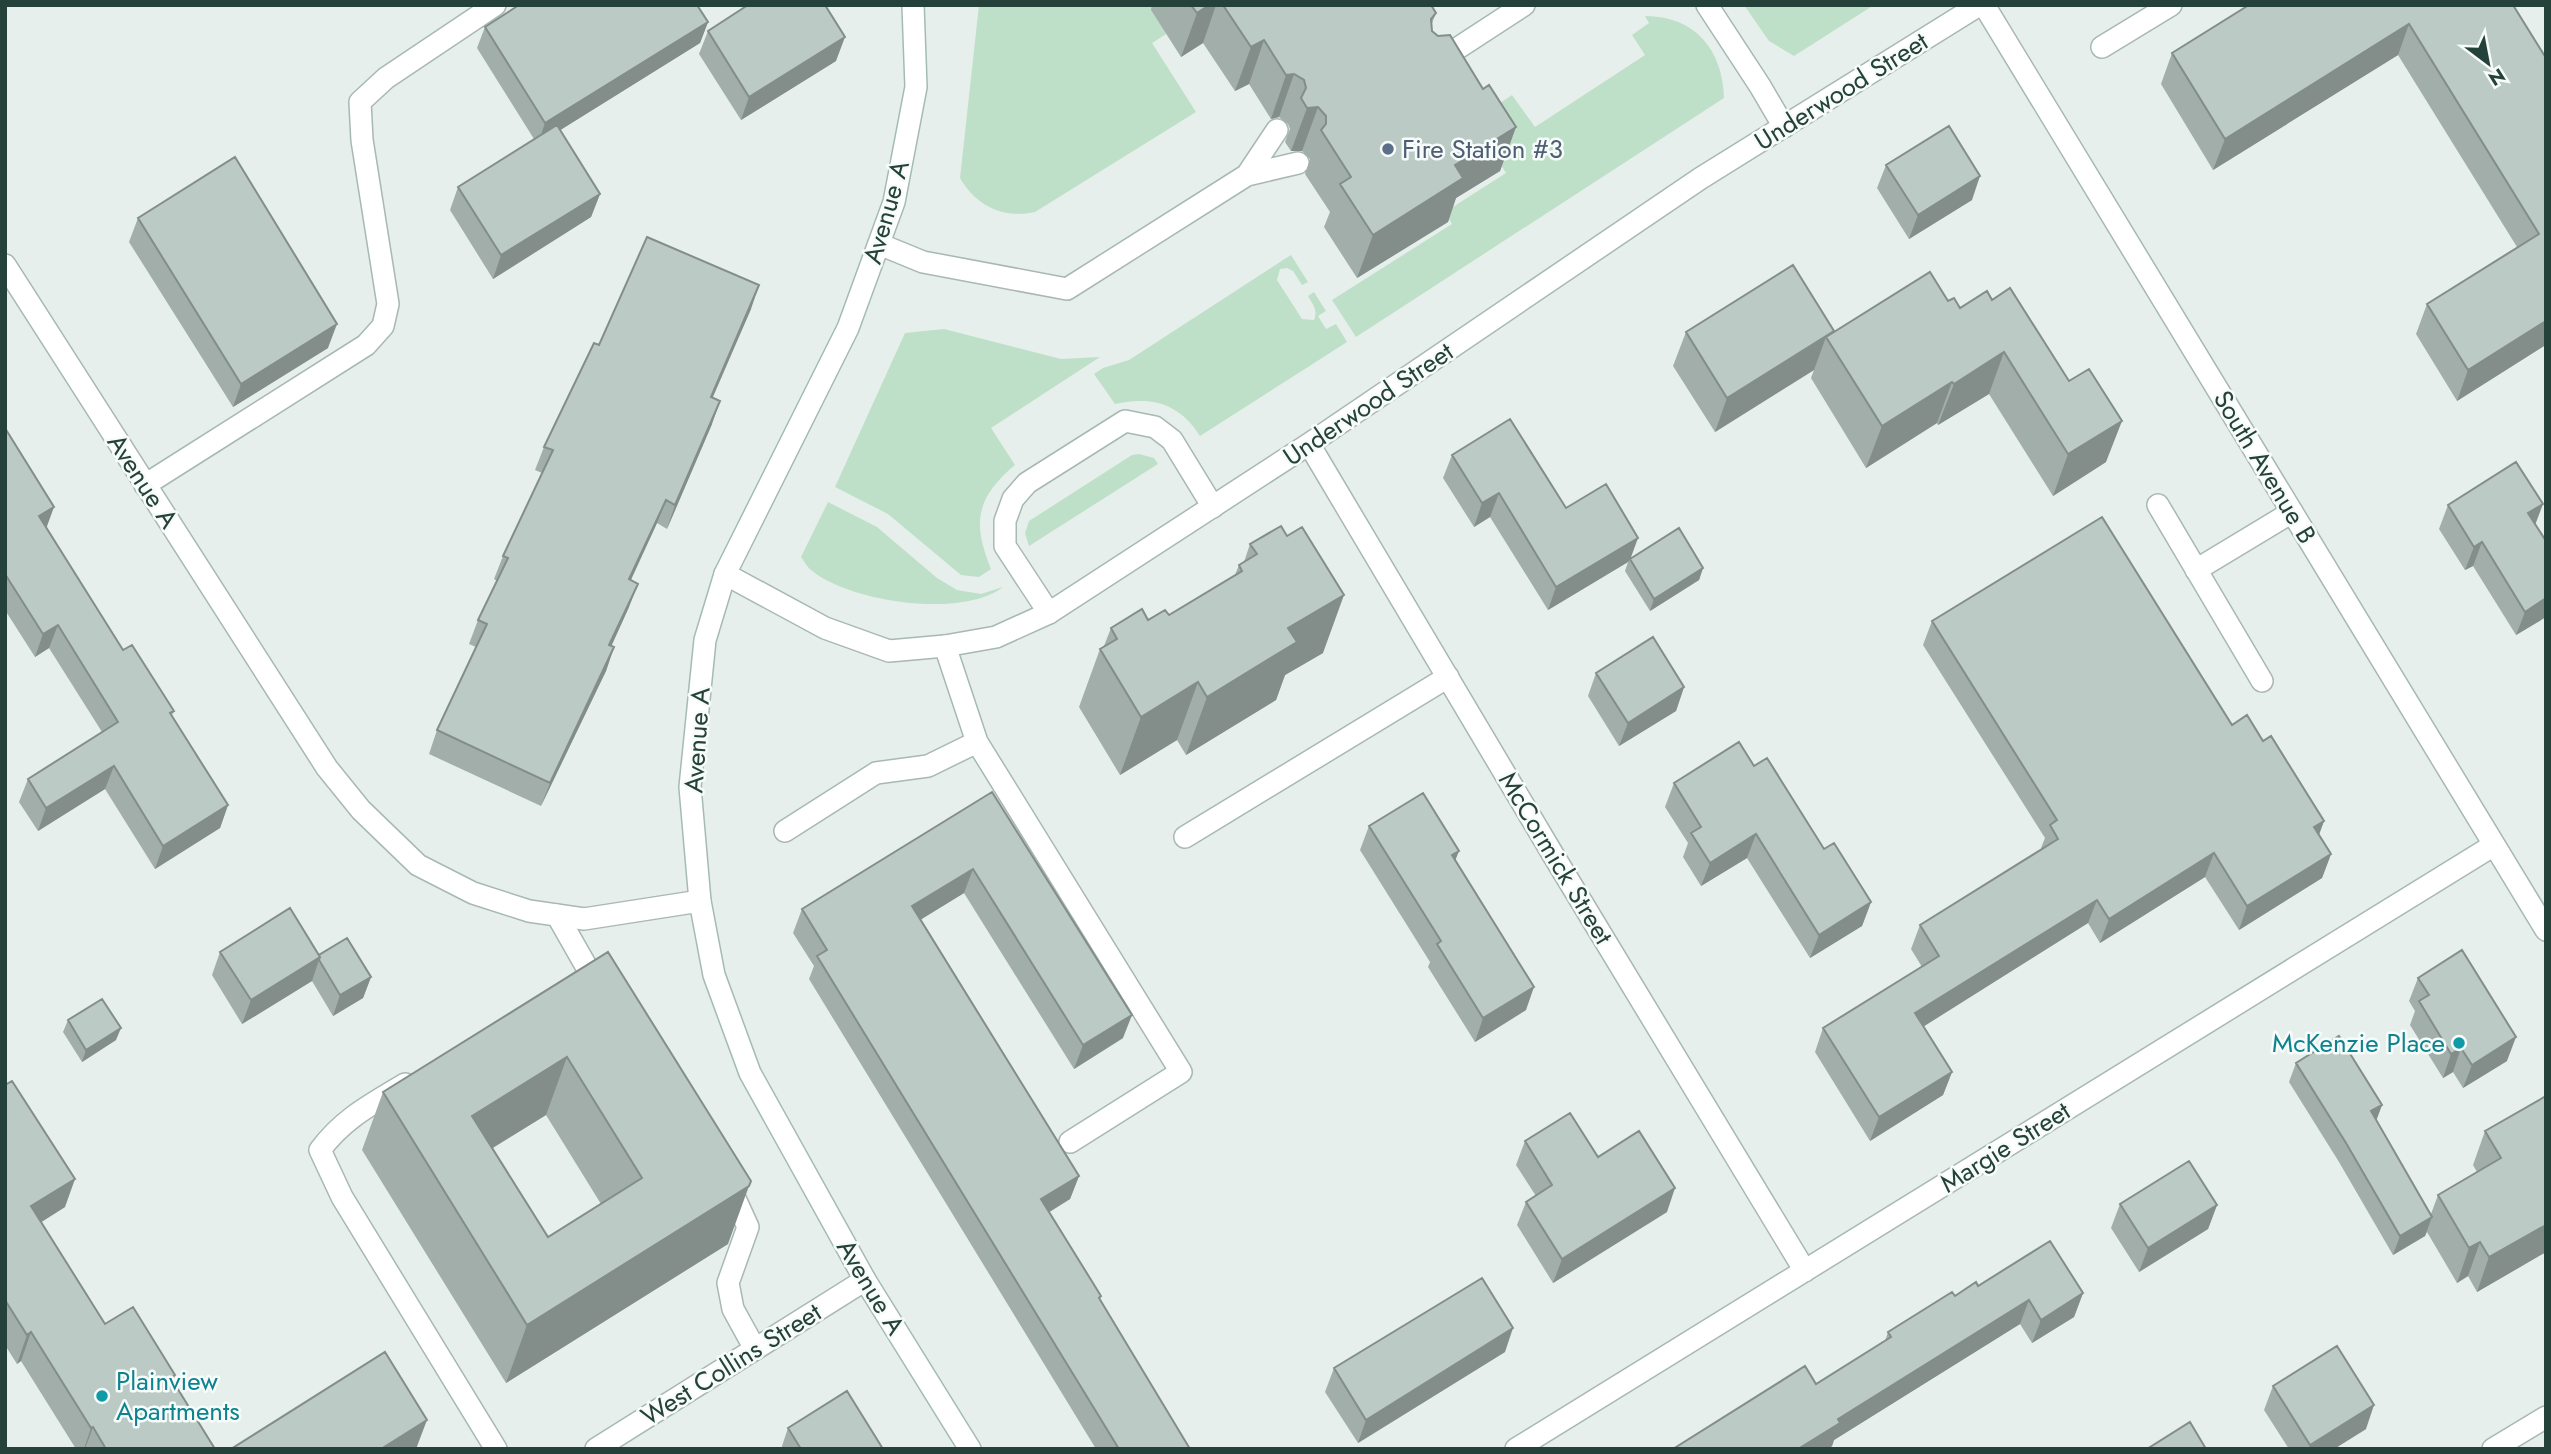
<svg xmlns="http://www.w3.org/2000/svg" width="2551" height="1454" viewBox="0 0 2551 1454" font-family="Jost,sans-serif">
	<style>
		.green { fill: #bfe0c8 }
		.lines { fill: none; stroke-linecap: round; stroke-linejoin: round }
		.lane-casing { stroke: #a8b8b2; stroke-width: 24 }
		.street-casing { stroke: #a8b8b2; stroke-width: 24 }
		.secondary-casing { stroke: #a4bbb3; stroke-width: 24 }
		.lane { stroke: #fff; stroke-width: 21 }
		.street { stroke: #fff; stroke-width: 21 }
		.secondary { stroke: #fff; stroke-width: 21 }
		.wall { fill: #a1aea9; fill-rule: evenodd }
		.shaded-wall { fill: #838d89 }
		.building { fill: #bbcac4; stroke: #838d89; stroke-width: 2; fill-rule: evenodd }
		.service-dot { fill: #5c6f8a; stroke: #f7fbf9; stroke-width: 2.5 }
		.culture-dot { fill: #0f9aa8; stroke: #f7fbf9; stroke-width: 2.5 }
		.labels { text-anchor: middle; stroke-width: 5; stroke-linejoin: round; paint-order: stroke }
		.street-label { font-size: 26px; fill: #24423a; stroke: #f7fbf9 }
		.service-label { font-size: 26px; fill: #4e5e75; stroke: #f7fbf9; text-anchor: start }
		.culture-label { font-size: 26px; fill: #0d838f; stroke: #f7fbf9; text-anchor: end }
	</style>
	<rect width="100%" height="100%" fill="#e6efeb"/>
	<!-- green -->
	<path class="green" d="M 979,5 L 1158,5 L 1166,34 L 1152,43 L 1196,112 L 1035,212 C 1003,219 976,206 960,178 Z
		M 1744,5 L 1874,5 L 1794,56 L 1769,41 Z
		M 1645,16 C 1695,16 1723,50 1724,98 L 1356,337 L 1332,300 L 1452,224 L 1445,212 L 1506,173 L 1473,121 L 1512,95 L 1535,127 L 1645,55 L 1632,35 L 1649,23 Z
		M 1291,255 L 1308,282 L 1302,285 L 1293,271 L 1287,268 L 1280,269 L 1277,280 L 1302,319 L 1314,320 C 1318,310 1313,305 1308,296 L 1314,292 L 1326,311 L 1318,316 L 1326,329 L 1336,324 L 1347,342 L 1200,436 C 1179,403 1152,396 1115,404 L 1094,374 L 1103,368 L 1129,360 Z
		M 944,329 L 1061,359 L 1100,357 L 991,428 L 1015,465 C 976,498 972,522 991,569 L 979,577 L 961,575 L 888,514 L 835,487 L 905,333 Z
		M 1139,454 L 1154,458 L 1158,464 L 1029,546 L 1025,533 L 1029,521 L 1132,455 Z
		M 828,502 L 877,527 L 937,578 L 957,590 L 981,594 L 1003,587 C 962,619 849,602 811,570 C 807,567 804,561 801,557 Z"/>
	<g class="lines">
		<defs>
			<path id="lane" d="M 1707,5 L 1760,86 L 1784,127
				M 2102,47 L 2171,5
				M 1435,63 L 1524,5
				M 1247,175 L 1277,130
				M 879,244 L 923,262 L 1067,289 L 1247,175 L 1298,163
				M 145,485 L 366,345 L 383,326 L 388,304 L 362,140 L 360,102 L 386,78 L 495,5
				M 2158,505 L 2262,681
				M 2196,570 L 2292,512
				M 1049,613 L 1005,546 L 1005,521 L 1013,499 L 1027,483 L 1125,421 L 1155,427 L 1172,440 L 1213,507
				M 945,646 L 977,742 L 1181,1072 L 1070,1142
				M 785,831 L 876,773 L 928,766 L 977,742
				M 1185,837 L 1448,677
				M 557,915 L 590,973 L 605,987
				M 405,1084 C 372,1104 344,1118 320,1150 L 342,1197 L 496,1449
				M 728,1183 L 748,1227 L 728,1283 L 733,1309 L 755,1349"/>
			<path id="street" d="M 1984,5 L 2546,930
				M 5,265 L 327,768 L 361,810 L 418,865 L 473,893 L 529,911 L 584,919 L 700,901
				M 1309,444 L 1552,853 L 1805,1271
				M 725,574 L 825,628 L 889,651 L 945,646 L 996,637 L 1049,613 L 1309,444 L 1701,178 L 1979,5
				M 596,1449 L 865,1280
				M 1516,1449 L 2494,845
				M 2493,1449 L 2546,1417"/>
			<path id="secondary" d="M 913,5 L 916,87 L 894,202 L 848,328 L 725,574 L 705,640 L 690,787 L 700,901 L 714,975 L 750,1073 L 865,1280 L 970,1449"/>
		</defs>
		<!-- lane casing -->
		<use href="#lane" class="lane-casing"/>
		<!-- street casing -->
		<use href="#street" class="street-casing"/>
		<!-- secondary casing -->
		<use href="#secondary" class="secondary-casing"/>
		<!-- lane -->
		<use href="#lane" class="lane"/>
		<!-- street -->
		<use href="#street" class="street"/>
		<!-- secondary -->
		<use href="#secondary" class="secondary"/>
	</g>
	<!-- wall -->
	<path class="wall" d="M 1152,5 L 1431,5 L 1436,13 L 1431,26 L 1432,31 L 1483,89 L 1516,127 L 1500,171 L 1456,198 L 1448,222 L 1357,278 L 1324,227 L 1330,212 L 1305,174 L 1310,159 L 1302,151 L 1291,151 L 1285,142 L 1290,129 L 1288,124 L 1279,117 L 1271,119 L 1249,84 L 1235,91 L 1203,43 L 1181,57 L 1151,10 Z
		M 2513,5 L 2546,58 L 2546,348 L 2544,346 L 2457,401 L 2416,334 L 2427,304 L 2517,247 L 2398,55 L 2213,170 L 2161,84 L 2172,53 Z
		M 708,22 L 700,43 L 560,130 L 600,194 L 591,217 L 493,279 L 450,210 L 458,187 L 534,139 L 477,48 L 485,27 Z
		M 708,31 L 836,61 L 741,120 L 699,54 Z
		M 1886,165 L 1972,200 L 1909,239 L 1877,188 Z
		M 138,218 L 328,348 L 233,407 L 129,242 Z
		M 1987,291 L 2106,462 L 2053,496 L 1989,394 L 1938,425 L 1937,423 L 1866,468 L 1811,378 L 1814,370 L 1715,432 L 1673,366 L 1686,332 L 1834,331 L 1948,301 L 1960,308 Z
		M 751,309 L 712,397 L 712,424 L 667,529 L 657,523 L 631,580 L 629,607 L 611,646 L 614,647 L 606,671 L 541,806 L 429,754 L 437,730 L 476,647 L 469,644 L 478,620 L 497,581 L 494,579 L 503,556 L 542,473 L 535,470 L 544,447 L 599,345 Z
		M 5,428 L 46,528 L 123,650 L 174,711 L 172,715 L 228,805 L 220,828 L 155,869 L 105,789 L 38,831 L 19,802 L 28,779 L 102,732 L 49,648 L 35,657 L 5,610 Z
		M 1452,455 L 1566,508 L 1631,558 L 1703,568 L 1699,580 L 1650,611 L 1625,571 L 1628,562 L 1548,610 L 1490,517 L 1474,527 L 1443,478 Z
		M 2448,505 L 2535,524 L 2546,541 L 2546,617 L 2516,635 L 2473,566 L 2465,570 L 2439,529 Z
		M 1250,544 L 1323,653 L 1285,675 L 1276,700 L 1186,755 L 1177,740 L 1120,775 L 1079,707 L 1100,649 L 1104,646 L 1111,628 L 1169,615 L 1235,575 L 1239,565 L 1244,562 Z
		M 1932,621 L 2232,725 L 2263,741 L 2324,821 L 2319,835 L 2331,854 L 2322,878 L 2239,930 L 2205,877 L 2100,943 L 2088,923 L 1923,1026 L 1952,1072 L 1943,1095 L 1870,1141 L 1815,1052 L 1823,1028 L 1922,967 L 1911,949 L 1920,925 L 2042,849 L 2041,848 L 2045,838 L 1923,645 Z
		M 1596,673 L 1684,687 L 1676,711 L 1619,746 L 1588,696 Z
		M 1754,766 L 1824,849 L 1871,902 L 1862,926 L 1810,958 L 1747,858 L 1701,886 L 1683,857 L 1688,843 L 1665,807 L 1674,783 Z
		M 992,792 L 1123,1038 L 1074,1069 L 964,893 L 921,919 L 1079,1176 L 1070,1199 L 1049,1212 L 1100,1300 L 1190,1449 L 1096,1449 L 809,979 L 814,966 L 793,933 L 802,909 Z
		M 1369,826 L 1455,860 L 1526,1010 L 1475,1042 L 1428,967 L 1430,962 L 1360,850 Z
		M 220,952 L 319,955 L 371,977 L 363,998 L 333,1016 L 312,981 L 242,1024 L 212,975 Z
		M 608,952 L 728,1244 L 506,1383 L 362,1150 L 383,1092 ZM 546,1115 L 601,1204 L 548,1237 L 492,1148 Z
		M 2418,978 L 2507,1061 L 2463,1088 L 2453,1072 L 2443,1078 L 2410,1025 L 2415,1011 L 2409,1001 Z
		M 68,1020 L 116,1040 L 82,1062 L 63,1032 Z
		M 2296,1063 L 2382,1105 L 2376,1120 L 2431,1214 L 2438,1195 L 2477,1172 L 2473,1165 L 2485,1131 L 2546,1096 L 2546,1252 L 2477,1292 L 2468,1276 L 2457,1283 L 2427,1232 L 2425,1236 L 2393,1255 L 2339,1162 L 2289,1082 Z
		M 5,1085 L 65,1207 L 41,1222 L 105,1324 L 175,1375 L 173,1381 L 215,1449 L 76,1449 L 21,1361 L 17,1364 L 5,1345 Z
		M 1525,1141 L 1598,1157 L 1667,1212 L 1553,1283 L 1517,1225 L 1526,1202 L 1536,1196 L 1516,1165 Z
		M 2120,1204 L 2217,1205 L 2208,1229 L 2139,1272 L 2111,1228 Z
		M 1978,1286 L 2083,1293 L 2074,1317 L 2032,1343 L 2020,1324 L 1834,1440 L 1832,1446 L 1828,1449 L 1673,1449 L 1816,1384 L 1885,1341 L 1888,1332 L 1955,1296 Z
		M 1505,1352 L 1358,1443 L 1325,1392 L 1334,1368 Z
		M 2273,1386 L 2366,1429 L 2334,1449 L 2289,1449 L 2264,1410 Z
		M 788,1428 L 883,1449 L 781,1449 Z"/>
	<!-- shaded-wall -->
	<path class="shaded-wall" d="M 1209,5 L 1216,5 L 1203,43 L 1181,57 L 1197,13 Z
		M 708,22 L 700,43 L 538,144 L 545,123 Z
		M 2409,24 L 2398,55 L 2213,170 L 2225,139 Z
		M 845,37 L 836,61 L 741,120 L 749,97 Z
		M 1264,40 L 1249,84 L 1235,91 L 1251,47 Z
		M 1294,74 L 1279,117 L 1271,119 L 1286,75 Z
		M 1318,107 L 1302,151 L 1291,151 L 1307,108 Z
		M 1516,127 L 1500,171 L 1456,198 L 1448,222 L 1357,278 L 1373,235 L 1455,165 Z
		M 1980,176 L 1972,200 L 1909,239 L 1918,215 Z
		M 600,194 L 591,217 L 493,279 L 501,255 Z
		M 759,285 L 751,309 L 703,420 L 711,397 Z
		M 2546,321 L 2546,342 L 2544,346 L 2457,401 L 2468,370 Z
		M 337,324 L 328,348 L 233,407 L 241,384 Z
		M 1826,337 L 1814,370 L 1715,432 L 1727,398 Z
		M 2004,352 L 1989,394 L 1938,425 L 1954,384 Z
		M 1952,382 L 1937,423 L 1866,468 L 1882,426 Z
		M 720,401 L 712,424 L 667,529 L 675,505 Z
		M 2122,421 L 2106,462 L 2053,496 L 2068,454 Z
		M 1499,493 L 1490,517 L 1474,527 L 1482,503 Z
		M 666,500 L 657,523 L 620,603 L 629,579 Z
		M 2543,504 L 2534,528 L 2528,513 Z
		M 54,507 L 46,529 L 39,516 Z
		M 1638,538 L 1630,560 L 1630,559 L 1628,562 L 1548,610 L 1556,587 Z
		M 2482,542 L 2473,566 L 2465,570 L 2474,547 Z
		M 1703,568 L 1699,580 L 1650,611 L 1654,599 Z
		M 638,584 L 629,607 L 601,669 L 609,645 Z
		M 1344,595 L 1323,653 L 1285,675 L 1276,700 L 1186,755 L 1207,697 L 1288,628 Z
		M 2546,598 L 2546,617 L 2516,635 L 2525,612 Z
		M 58,625 L 49,648 L 35,657 L 43,634 Z
		M 614,647 L 606,671 L 541,806 L 550,783 Z
		M 1198,682 L 1177,740 L 1120,775 L 1141,717 Z
		M 1684,687 L 1676,711 L 1619,746 L 1628,723 Z
		M 114,766 L 105,789 L 38,831 L 46,808 Z
		M 228,805 L 220,828 L 155,869 L 163,846 Z
		M 2324,821 L 2315,845 L 2314,827 Z
		M 1756,834 L 1747,858 L 1701,886 L 1710,863 Z
		M 1459,851 L 1450,874 L 1452,855 Z
		M 2214,853 L 2205,877 L 2100,943 L 2109,919 Z
		M 2331,854 L 2322,878 L 2239,930 L 2247,906 Z
		M 973,869 L 964,893 L 904,930 L 912,906 Z
		M 2097,900 L 2088,923 L 1907,1037 L 1915,1013 Z
		M 1871,902 L 1862,926 L 1810,958 L 1819,935 Z
		M 320,957 L 312,981 L 242,1024 L 251,1000 Z
		M 371,977 L 363,998 L 333,1016 L 340,995 Z
		M 1534,987 L 1526,1010 L 1475,1042 L 1483,1018 Z
		M 1132,1015 L 1123,1038 L 1074,1069 L 1083,1045 Z
		M 121,1028 L 116,1040 L 82,1062 L 86,1050 Z
		M 2516,1037 L 2507,1061 L 2463,1088 L 2472,1065 Z
		M 2461,1048 L 2453,1072 L 2443,1078 L 2451,1054 Z
		M 567,1057 L 546,1115 L 451,1174 L 472,1116 Z
		M 1952,1072 L 1943,1095 L 1870,1141 L 1879,1117 Z
		M 2382,1105 L 2375,1124 L 2371,1111 Z
		M 1079,1176 L 1070,1199 L 1032,1223 L 1041,1199 Z
		M 75,1179 L 65,1207 L 21,1235 L 31,1206 Z
		M 749,1186 L 728,1244 L 506,1383 L 527,1325 Z
		M 1675,1188 L 1667,1212 L 1553,1283 L 1562,1259 Z
		M 2217,1205 L 2208,1229 L 2139,1272 L 2148,1248 Z
		M 2432,1217 L 2425,1236 L 2393,1255 L 2400,1236 Z
		M 2546,1225 L 2546,1252 L 2477,1292 L 2489,1257 Z
		M 2480,1242 L 2468,1276 L 2457,1283 L 2469,1248 Z
		M 2083,1293 L 2074,1317 L 2032,1343 L 2041,1320 Z
		M 2029,1300 L 2020,1324 L 1834,1440 L 1832,1446 L 1828,1449 L 1798,1449 L 1838,1419 Z
		M 1513,1328 L 1505,1352 L 1358,1443 L 1366,1420 Z
		M 31,1332 L 21,1361 L 17,1364 L 27,1335 Z
		M 2374,1405 L 2366,1429 L 2334,1449 L 2309,1449 L 2310,1445 Z
		M 427,1420 L 416,1449 L 381,1449 Z
		M 93,1427 L 85,1449 L 84,1449 L 91,1428 Z"/>
	<!-- building -->
	<path class="building" d="M 519,5 L 697,5 L 708,22 L 545,123 L 485,27 Z
		M 748,5 L 825,5 L 845,37 L 749,97 L 708,31 Z
		M 1191,5 L 1209,5 L 1197,13 Z
		M 1223,5 L 1431,5 L 1436,13 L 1431,19 L 1432,31 L 1438,36 L 1450,35 L 1483,89 L 1489,85 L 1516,127 L 1455,165 L 1463,178 L 1373,235 L 1340,184 L 1351,177 L 1321,130 L 1326,124 L 1326,116 L 1318,107 L 1307,108 L 1301,98 L 1306,88 L 1304,80 L 1294,74 L 1286,75 L 1264,40 L 1251,47 Z
		M 2249,5 L 2513,5 L 2546,58 L 2546,321 L 2468,370 L 2427,304 L 2539,234 L 2409,24 L 2225,139 L 2172,53 Z
		M 557,125 L 600,194 L 501,255 L 458,187 Z
		M 1949,126 L 1980,176 L 1918,215 L 1886,165 Z
		M 235,157 L 337,324 L 241,384 L 138,218 Z
		M 647,237 L 759,285 L 711,397 L 720,401 L 675,505 L 666,500 L 629,579 L 638,584 L 609,645 L 614,647 L 550,783 L 437,730 L 487,624 L 478,620 L 508,558 L 503,556 L 553,450 L 544,447 L 594,343 L 599,345 Z
		M 1793,265 L 1834,331 L 1727,398 L 1686,332 Z
		M 1930,272 L 1948,301 L 1954,298 L 1960,308 L 1987,291 L 1992,300 L 2010,288 L 2069,381 L 2089,369 L 2122,421 L 2068,454 L 2004,352 L 1954,384 L 1952,382 L 1882,426 L 1826,337 Z
		M 1510,419 L 1566,508 L 1606,484 L 1638,538 L 1556,587 L 1499,493 L 1482,503 L 1452,455 Z
		M 5,428 L 54,507 L 39,516 L 123,650 L 132,645 L 174,711 L 170,713 L 228,805 L 163,846 L 114,766 L 46,808 L 28,779 L 118,722 L 58,625 L 43,634 L 5,574 Z
		M 2516,462 L 2543,504 L 2528,513 L 2546,541 L 2546,598 L 2525,612 L 2482,542 L 2474,547 L 2448,505 Z
		M 2102,517 L 2232,725 L 2247,715 L 2263,741 L 2271,736 L 2324,821 L 2314,827 L 2331,854 L 2247,906 L 2214,853 L 2109,919 L 2097,900 L 1915,1013 L 1952,1072 L 1879,1117 L 1823,1028 L 1939,956 L 1920,925 L 2058,839 L 2050,825 L 2057,820 L 1932,621 Z
		M 1281,526 L 1287,536 L 1302,527 L 1344,595 L 1288,628 L 1297,642 L 1207,697 L 1198,682 L 1141,717 L 1100,649 L 1117,639 L 1111,628 L 1142,609 L 1148,620 L 1165,610 L 1169,615 L 1242,571 L 1239,565 L 1257,554 L 1250,544 Z
		M 1679,528 L 1703,568 L 1654,599 L 1630,559 Z
		M 1653,637 L 1684,687 L 1628,723 L 1596,673 Z
		M 1739,742 L 1754,766 L 1767,758 L 1824,849 L 1834,843 L 1871,902 L 1819,935 L 1756,834 L 1710,863 L 1691,833 L 1701,827 L 1674,783 Z
		M 992,792 L 1132,1015 L 1083,1045 L 973,869 L 912,906 L 1079,1176 L 1041,1199 L 1101,1296 L 1099,1298 L 1190,1449 L 1119,1449 L 817,956 L 827,950 L 802,909 Z
		M 1423,793 L 1459,851 L 1452,855 L 1534,987 L 1483,1018 L 1437,944 L 1441,941 L 1369,826 Z
		M 290,908 L 320,957 L 251,1000 L 220,952 Z
		M 347,938 L 371,977 L 340,995 L 319,960 L 320,957 L 319,955 Z
		M 2462,950 L 2516,1037 L 2472,1065 L 2461,1048 L 2451,1054 L 2419,1001 L 2429,995 L 2418,978 Z
		M 608,952 L 751,1181 L 749,1186 L 527,1325 L 383,1092 ZM 567,1057 L 642,1178 L 548,1237 L 472,1116 Z
		M 102,999 L 121,1028 L 86,1050 L 68,1020 Z
		M 2339,1036 L 2382,1105 L 2371,1111 L 2432,1217 L 2400,1236 L 2346,1143 L 2296,1063 Z
		M 12,1081 L 75,1179 L 31,1206 L 105,1324 L 133,1307 L 175,1375 L 171,1378 L 215,1449 L 106,1449 L 93,1427 L 91,1428 L 31,1332 L 27,1335 L 5,1300 L 5,1085 Z
		M 2546,1096 L 2546,1225 L 2489,1257 L 2480,1242 L 2469,1248 L 2438,1195 L 2501,1158 L 2485,1131 Z
		M 1570,1113 L 1598,1157 L 1639,1131 L 1675,1188 L 1562,1259 L 1526,1202 L 1552,1185 L 1525,1141 Z
		M 2189,1161 L 2217,1205 L 2148,1248 L 2120,1204 Z
		M 2050,1241 L 2083,1293 L 2041,1320 L 2029,1300 L 1838,1419 L 1840,1423 L 1798,1449 L 1673,1449 L 1805,1366 L 1816,1384 L 1891,1337 L 1888,1332 L 1952,1292 L 1955,1296 L 1976,1282 L 1978,1286 Z
		M 1482,1278 L 1513,1328 L 1366,1420 L 1334,1368 Z
		M 2337,1346 L 2374,1405 L 2310,1445 L 2273,1386 Z
		M 385,1352 L 427,1420 L 381,1449 L 231,1449 Z
		M 847,1391 L 883,1449 L 801,1449 L 788,1428 Z
		M 2190,1422 L 2206,1449 L 2147,1449 Z"/>
	<!-- markers -->
	<circle class="service-dot" cx="1388" cy="149" r="7"/>
	<g class="culture-dot">
		<circle cx="2459" cy="1043" r="7"/>
		<circle cx="102" cy="1396" r="7"/>
	</g>
	<g class="labels">
		<!-- street labels -->
		<g class="street-label">
			<text transform="translate(1841 91) rotate(-32)" y="9">Underwood Street</text>
			<text transform="translate(886 212) rotate(-74)" y="9">Avenue A</text>
			<text transform="translate(1368 404) rotate(-34)" y="9">Underwood Street</text>
			<text transform="translate(2265 467) rotate(59)" y="9">South Avenue B</text>
			<text transform="translate(143 481) rotate(57)" y="9">Avenue A</text>
			<text transform="translate(697 740) rotate(-86)" y="9">Avenue A</text>
			<text transform="translate(1556 858) rotate(59)" y="9">McCormick Street</text>
			<text transform="translate(2005 1147) rotate(-32)" y="9">Margie Street</text>
			<text transform="translate(871 1287) rotate(59)" y="9">Avenue A</text>
			<text transform="translate(731 1364) rotate(-32)" y="9">West Collins Street</text>
		</g>
		<!-- service labels -->
		<g class="service-label">
			<text x="1402" y="158">Fire Station #3</text>
		</g>
		<!-- culture labels -->
		<g class="culture-label">
			<text x="2445" y="1052">McKenzie Place</text>
			<text x="116" y="1390" text-anchor="start">Plainview<tspan x="116" dy="30">Apartments</tspan></text>
		</g>
	</g>
	<!-- border -->
	<rect width="2551" height="1454" fill="none" stroke="#24423a" stroke-width="14"/>
	<!-- north arrow -->
	<g transform="translate(2488 63) rotate(148)" stroke="#f7fbf9" stroke-width="5" paint-order="stroke">
	<path d="M0-5L12 26L0 18L-12 26Z" fill="#24423a"/>
	<text y="-10" font-size="19" font-weight="bold" text-anchor="middle" fill="#24423a">N</text>
	</g>
</svg>
